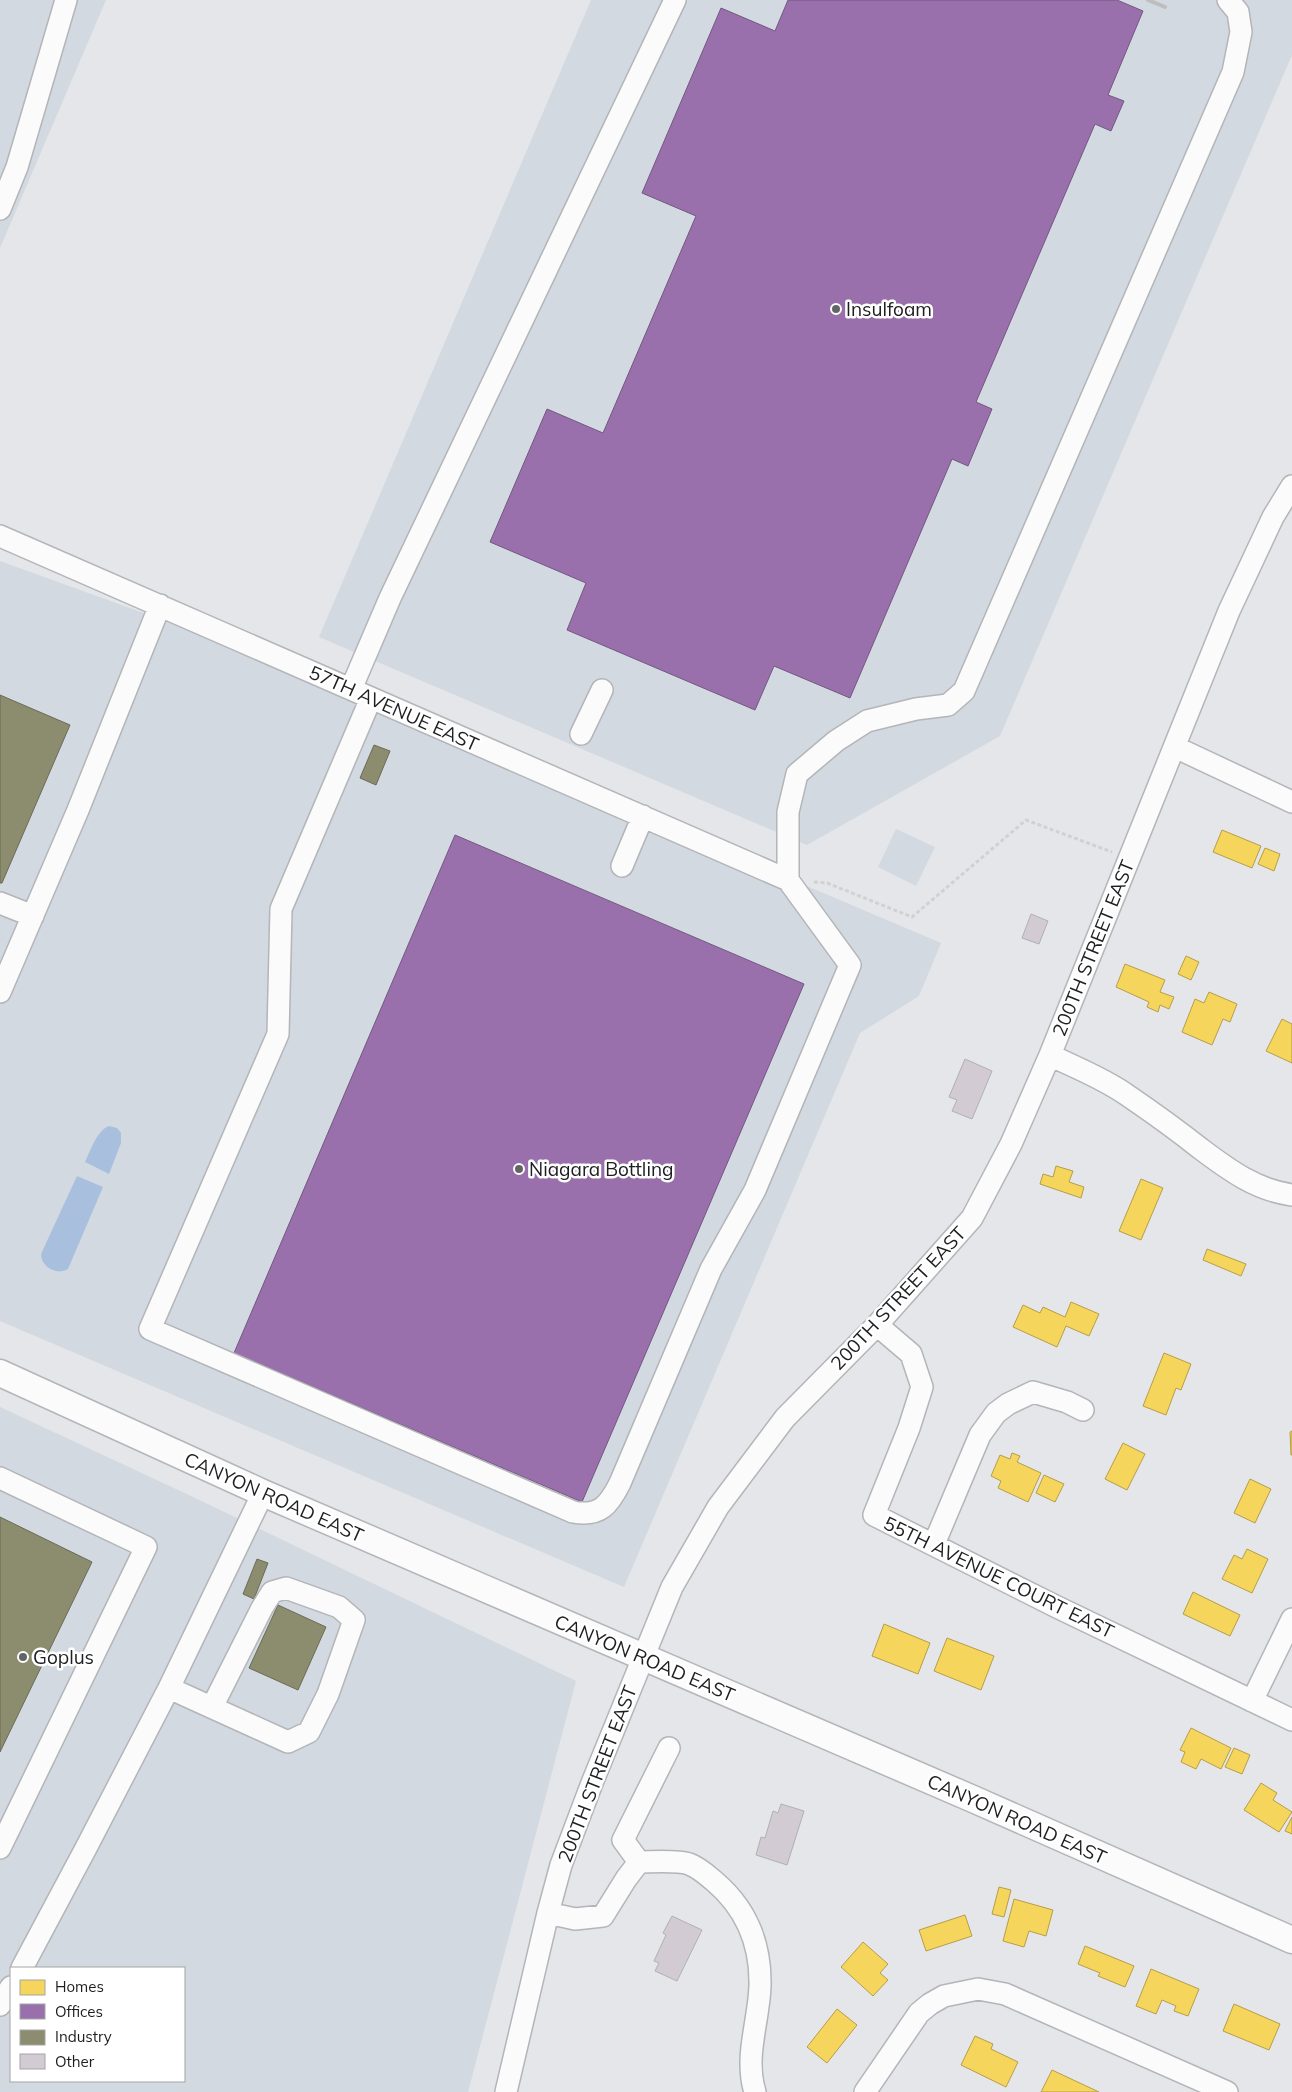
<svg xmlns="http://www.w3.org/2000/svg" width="1292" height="2092" viewBox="0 0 1292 2092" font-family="Mulish,sans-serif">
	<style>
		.built { fill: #d2d9e0; fill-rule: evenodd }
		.water { fill: #a8c0de }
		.homes { fill: #f6d55c; stroke: #b59e4a }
		.offices { fill: #9970ab; stroke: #745781 }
		.industry { fill: #8c8c6e; stroke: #6a6b57 }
		.building { fill: #d2cbd3; stroke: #b0b0b3 }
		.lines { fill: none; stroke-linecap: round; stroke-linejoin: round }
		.minor-casing { stroke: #b3b5b8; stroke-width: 24 }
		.major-casing { stroke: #b3b5b8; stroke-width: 29 }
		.path { stroke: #d0d2d2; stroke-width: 3; stroke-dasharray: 4 2.5; stroke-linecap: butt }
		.minor { stroke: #fbfbfc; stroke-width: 21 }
		.major { stroke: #fbfbfc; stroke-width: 26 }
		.rail { stroke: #bebebe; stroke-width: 4 }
		.poi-dot { fill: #626466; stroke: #fff; stroke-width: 2 }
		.labels { text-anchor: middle; stroke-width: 5; stroke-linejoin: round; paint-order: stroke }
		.poi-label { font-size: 19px; fill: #1c1e20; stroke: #fff; text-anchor: start }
		.street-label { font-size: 19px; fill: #1c1e20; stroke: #fff }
	</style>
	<rect width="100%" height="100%" fill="#e4e6e9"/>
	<!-- built -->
	<path class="built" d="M 0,0 L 106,0 L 0,248 Z
		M 591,0 L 1292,0 L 1292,55 L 1000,736 L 807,845 L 319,637 Z
		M 0,561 L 279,662 L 941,943 L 919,996 L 860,1033 L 624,1587 L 0,1321 Z
		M 896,829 L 935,847 L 916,886 L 878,867 Z
		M 0,1407 L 191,1496 L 576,1681 L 468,2092 L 0,2092 ZM 11,1968 L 184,1968 L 184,2081 L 11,2081 Z"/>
	<!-- water -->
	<path class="water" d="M 109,1126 L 117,1128 L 121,1133 L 121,1143 L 109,1174 L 85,1162 C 90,1152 97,1130 109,1126 Z
		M 77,1176 L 103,1187 L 68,1269 C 57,1276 41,1267 41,1254 Z"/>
	<!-- homes -->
	<path class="homes" d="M 1222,830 L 1261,846 L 1252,868 L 1213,852 Z
		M 1265,848 L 1280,854 L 1274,871 L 1258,864 Z
		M 1186,956 L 1199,962 L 1191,980 L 1178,974 Z
		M 1125,964 L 1165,980 L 1160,992 L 1174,997 L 1169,1009 L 1160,1005 L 1158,1012 L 1147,1007 L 1149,1002 L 1116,987 Z
		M 1209,992 L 1237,1004 L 1230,1022 L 1223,1019 L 1212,1045 L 1182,1032 L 1195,999 L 1204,1003 Z
		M 1282,1019 L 1292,1024 L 1292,1063 L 1266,1051 Z
		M 1056,1166 L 1073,1171 L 1069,1182 L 1084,1187 L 1081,1198 L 1040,1184 L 1043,1174 L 1053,1177 Z
		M 1141,1179 L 1163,1188 L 1141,1240 L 1119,1231 Z
		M 1207,1249 L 1246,1264 L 1241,1276 L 1203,1260 Z
		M 1071,1302 L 1099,1314 L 1089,1336 L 1066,1326 L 1057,1347 L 1013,1327 L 1023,1305 L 1040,1313 L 1043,1307 L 1065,1317 Z
		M 1164,1353 L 1191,1364 L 1181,1390 L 1176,1388 L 1166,1415 L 1143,1406 Z
		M 1292,1431 L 1292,1455 L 1291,1455 L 1290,1432 Z
		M 1123,1443 L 1145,1454 L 1127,1490 L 1105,1479 Z
		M 1012,1453 L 1020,1456 L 1017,1462 L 1041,1473 L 1028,1502 L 998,1488 L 1001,1481 L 991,1476 L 1000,1455 L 1010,1459 Z
		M 1044,1475 L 1064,1484 L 1055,1502 L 1036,1493 Z
		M 1250,1479 L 1271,1489 L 1255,1523 L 1234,1513 Z
		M 1247,1549 L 1268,1559 L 1252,1593 L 1222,1579 L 1234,1555 L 1242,1559 Z
		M 1193,1592 L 1240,1615 L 1230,1636 L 1183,1614 Z
		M 884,1624 L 930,1643 L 918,1674 L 872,1656 Z
		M 947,1638 L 994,1656 L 981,1690 L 934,1671 Z
		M 1191,1728 L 1231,1748 L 1221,1769 L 1201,1759 L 1196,1769 L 1181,1762 L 1185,1752 L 1180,1750 Z
		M 1234,1748 L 1250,1755 L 1242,1774 L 1225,1767 Z
		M 1261,1783 L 1277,1793 L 1273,1800 L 1292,1812 L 1279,1832 L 1244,1810 Z
		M 1292,1817 L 1292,1834 L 1285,1831 Z
		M 999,1887 L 1011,1890 L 1004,1917 L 992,1914 Z
		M 1014,1899 L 1053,1910 L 1046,1936 L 1029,1931 L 1024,1947 L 1003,1941 Z
		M 965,1915 L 972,1936 L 926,1951 L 919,1930 Z
		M 863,1942 L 888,1964 L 880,1973 L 888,1980 L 873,1996 L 841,1967 Z
		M 1085,1946 L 1134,1966 L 1125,1987 L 1098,1976 L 1100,1973 L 1078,1964 Z
		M 1151,1969 L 1199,1989 L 1188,2016 L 1174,2011 L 1176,2006 L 1162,2000 L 1156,2014 L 1136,2006 Z
		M 1234,2004 L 1280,2024 L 1269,2050 L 1223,2031 Z
		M 837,2009 L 857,2025 L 827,2063 L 807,2047 Z
		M 975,2036 L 993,2044 L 991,2049 L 1018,2062 L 1006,2087 L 961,2065 Z
		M 1052,2070 L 1099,2092 L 1041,2092 Z"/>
	<!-- offices -->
	<path class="offices" d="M 788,0 L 1117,0 L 1143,11 L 1108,95 L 1124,101 L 1111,131 L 1095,124 L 976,402 L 992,409 L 968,466 L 952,459 L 850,698 L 774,666 L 755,710 L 567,630 L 586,583 L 490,542 L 547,409 L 603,433 L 696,216 L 642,193 L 721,8 L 775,31 Z
		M 455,835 L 804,984 L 582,1502 L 234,1353 Z"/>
	<!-- industry -->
	<path class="industry" d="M 0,695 L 70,725 L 2,883 L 0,883 Z
		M 374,745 L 390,751 L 376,785 L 360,778 Z
		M 0,1517 L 92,1562 L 0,1752 Z
		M 257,1559 L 268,1563 L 254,1599 L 243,1594 Z
		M 278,1605 L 326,1627 L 298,1690 L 249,1668 Z"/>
	<!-- building -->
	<path class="building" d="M 1031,914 L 1048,921 L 1039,944 L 1022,938 Z
		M 965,1059 L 992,1071 L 972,1119 L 952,1111 L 957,1100 L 949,1097 Z
		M 781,1804 L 804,1811 L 787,1865 L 756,1855 L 761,1837 L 765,1838 L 773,1811 L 778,1813 Z
		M 672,1916 L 702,1930 L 677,1981 L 655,1971 L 659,1963 L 654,1961 L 666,1935 L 663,1933 Z"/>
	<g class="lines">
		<defs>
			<path id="minor" d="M 0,209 L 17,167 L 66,0
				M 0,536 L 788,880
				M 351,689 L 390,598 L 675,0
				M 371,698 L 281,909 L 278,1034 L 150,1329 L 573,1512 C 600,1517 609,1505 620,1483 L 711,1269 L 755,1190 L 850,965 L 788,880 L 788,812 L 797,774 L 836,741 L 867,721 L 916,709 L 948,705 L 964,691 L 1233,72 L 1241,32 L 1238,12 L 1228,0
				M 581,734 L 602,690
				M 1175,747 L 1292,802
				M 622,866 L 643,816
				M 0,903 L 33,916
				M 0,992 L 78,810 L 160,605
				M 1050,1055 C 1076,1068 1103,1078 1127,1095 C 1152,1112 1177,1130 1201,1149 C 1229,1170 1256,1190 1292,1195
				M 877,1325 L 911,1354 L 922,1387 L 909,1428 L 874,1515 L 1057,1607 L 1292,1720
				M 0,1478 L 146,1547 L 0,1848
				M 934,1544 L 980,1435 L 996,1413 L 1008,1404 L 1033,1392 L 1067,1402 L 1083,1410
				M 169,1688 L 288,1742 L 309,1732 L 328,1694 L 354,1620 L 339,1607 L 286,1588 L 272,1592 L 262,1608 L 212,1707
				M 1252,1701 L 1292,1619
				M 639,1862 L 623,1840 L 669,1748
				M 548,1913 L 575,1919 L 603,1916 L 626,1879 L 639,1862 C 651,1862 678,1860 689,1864 C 698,1867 707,1875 714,1881 C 746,1908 761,1944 760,1986 C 759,2021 744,2057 755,2092
				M 22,1968 L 86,1848 L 169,1688 L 263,1493
				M 0,2005 L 11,1987
				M 506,2092 L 548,1913 L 561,1865 L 592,1783 L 672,1587 L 718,1507 L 785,1418 L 877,1325 L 972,1218 L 1011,1144 L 1050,1055 L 1229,611 L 1273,517 L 1292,486
				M 865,2092 L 919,2013 L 930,2004 L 944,1996 L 978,1989 L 1005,1994 L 1227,2092"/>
			<path id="major" d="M 0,1373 L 263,1493 L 973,1799 L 1292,1940"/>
		</defs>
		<!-- minor casing -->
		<use href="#minor" class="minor-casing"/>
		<!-- major casing -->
		<use href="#major" class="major-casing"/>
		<!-- path -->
		<path class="path" d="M 814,882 L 827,883 L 912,917 L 1026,820 L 1112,852"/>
		<!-- minor -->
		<use href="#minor" class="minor"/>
		<!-- major -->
		<use href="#major" class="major"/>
		<!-- rail -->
		<path class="rail" d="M 1148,0 L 1165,7"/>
	</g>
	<!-- markers -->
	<g class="poi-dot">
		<circle cx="836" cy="309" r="5"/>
		<circle cx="519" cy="1169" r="5"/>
		<circle cx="23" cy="1657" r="5"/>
	</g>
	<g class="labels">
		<!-- poi labels -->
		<g class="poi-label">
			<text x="846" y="316">Insulfoam</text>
			<text x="529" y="1176">Niagara Bottling</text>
			<text x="33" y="1664">Goplus</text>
		</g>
		<!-- street labels -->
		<g class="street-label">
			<text transform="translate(394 708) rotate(24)" y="7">57TH AVENUE EAST</text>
			<text transform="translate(1093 948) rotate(-68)" y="7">200TH STREET EAST</text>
			<text transform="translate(898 1298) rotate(-47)" y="7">200TH STREET EAST</text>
			<text transform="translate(274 1497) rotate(24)" y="7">CANYON ROAD EAST</text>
			<text transform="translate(999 1577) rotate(26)" y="7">55TH AVENUE COURT EAST</text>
			<text transform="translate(645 1658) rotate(23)" y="7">CANYON ROAD EAST</text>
			<text transform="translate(597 1774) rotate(-69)" y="7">200TH STREET EAST</text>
			<text transform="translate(1017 1819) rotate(24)" y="7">CANYON ROAD EAST</text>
		</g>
	</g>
	<!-- legend -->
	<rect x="10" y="1967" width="175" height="115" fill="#ffffff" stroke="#a4a5a6"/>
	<rect x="20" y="1980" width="25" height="15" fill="#f6d55c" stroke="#a4a5a6"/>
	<text x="55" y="1992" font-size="15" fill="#1c1e20">Homes</text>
	<rect x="20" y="2004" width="25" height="15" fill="#9970ab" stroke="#a4a5a6"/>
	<text x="55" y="2017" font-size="15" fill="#1c1e20">Offices</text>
	<rect x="20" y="2030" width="25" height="15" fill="#8c8c6e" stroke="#a4a5a6"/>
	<text x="55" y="2042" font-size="15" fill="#1c1e20">Industry</text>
	<rect x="20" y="2054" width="25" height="15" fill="#d2cbd3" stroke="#a4a5a6"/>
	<text x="55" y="2067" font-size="15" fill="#1c1e20">Other</text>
</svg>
